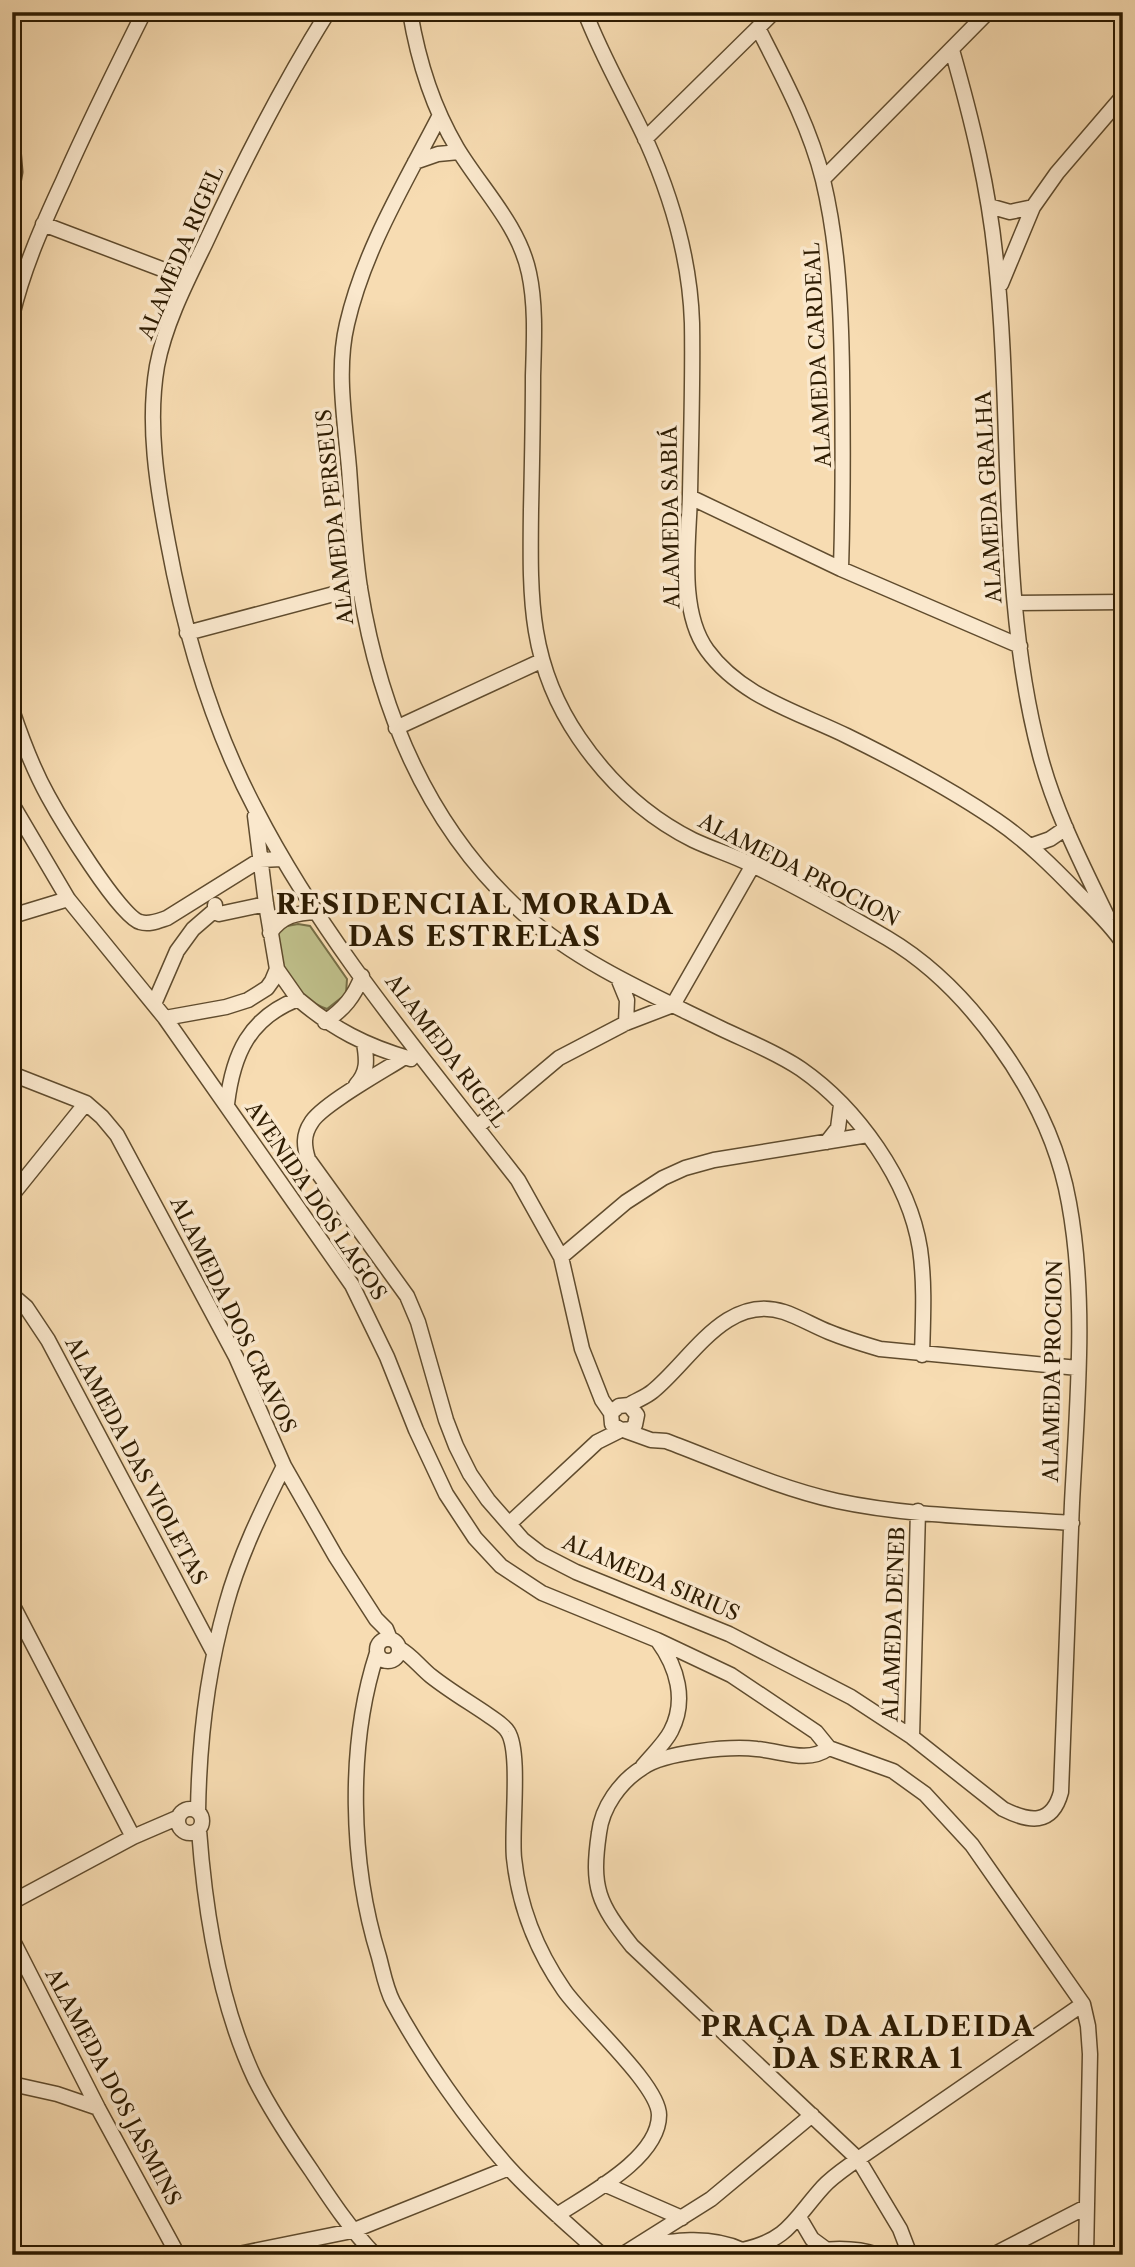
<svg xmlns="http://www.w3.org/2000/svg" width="1135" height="2267" viewBox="0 0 1135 2267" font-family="'Libre Caslon Text',serif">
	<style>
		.green { fill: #bfbf8a; stroke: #766e46; stroke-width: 2 }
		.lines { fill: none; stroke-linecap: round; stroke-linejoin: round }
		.street-casing { stroke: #604c2e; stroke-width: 17 }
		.street { stroke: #fae8cd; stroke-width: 14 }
		.labels { text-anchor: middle; stroke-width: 7; stroke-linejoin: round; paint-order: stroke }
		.street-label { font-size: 21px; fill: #2e1c02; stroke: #fae8cd }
		.district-label { font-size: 28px; font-weight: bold; letter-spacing: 2px; fill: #2e1c02; stroke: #fae8cd }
	</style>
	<rect width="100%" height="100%" fill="#f7dcb2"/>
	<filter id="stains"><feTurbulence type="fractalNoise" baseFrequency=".00286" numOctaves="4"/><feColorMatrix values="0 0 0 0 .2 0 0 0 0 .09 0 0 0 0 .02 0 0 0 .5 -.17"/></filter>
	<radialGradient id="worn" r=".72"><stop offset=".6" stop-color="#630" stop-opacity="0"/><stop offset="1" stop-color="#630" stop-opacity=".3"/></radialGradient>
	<!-- green -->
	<path class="green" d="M 298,924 L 310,926 L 347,979 L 346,994 L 327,1009 C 293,997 281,970 275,937 L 282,927 Z"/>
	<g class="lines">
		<defs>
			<path id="street" d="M 328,12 C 281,87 242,164 205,244 C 186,283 165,324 157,366 C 147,424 157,486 168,543 C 185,635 212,727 256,810 C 325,944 426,1061 518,1180 L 561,1257 L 582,1349 L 602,1400 L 611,1413
				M 585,12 C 602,57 626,97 646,140 C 672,198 690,259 692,323 C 693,380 691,437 690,494 C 689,541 678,610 707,650 C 741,697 798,712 847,736 C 898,761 949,788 996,820 C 1027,841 1054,868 1080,895 C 1095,910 1111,925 1123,943
				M 758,28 C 783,77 810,127 823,180 C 838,243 841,307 842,371 C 843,437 843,503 841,569
				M 952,50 C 972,120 989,189 996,262 C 1013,423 998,597 1040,755 C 1055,812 1082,864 1107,916
				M 439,117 C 405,183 364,250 347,324 C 336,370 345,421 349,468 C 352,508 354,549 360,588 C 380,712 429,829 524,914 C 580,964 653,995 720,1028 C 747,1041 776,1052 801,1069 C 857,1108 909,1180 920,1249 C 925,1284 923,1319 922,1355
				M 12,136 L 15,172 L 12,189
				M 645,139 L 774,12
				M 415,162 L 438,154 L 459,152
				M 823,179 L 988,12
				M 989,206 L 1010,212 L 1033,207
				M 43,224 L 188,279
				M 1001,284 L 1033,207 L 1057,173 L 1123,96
				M 12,316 C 23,269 43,224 63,181 C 88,124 116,68 144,12
				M 690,497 L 841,569 L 1020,646
				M 1016,603 L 1123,602
				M 187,633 L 360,587
				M 12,710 C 22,740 33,769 48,796 C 60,818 120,917 140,922 C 149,925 158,921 167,918 L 260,860 L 282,859
				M 396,728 L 541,661
				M 12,804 L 68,899 L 165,1018 L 352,1285 L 387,1357 L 416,1430 L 446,1494 L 475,1538 L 501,1566 L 542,1593 L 657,1640 L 731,1675 L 816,1732 L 829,1748 L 893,1771 L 925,1794 L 972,1845 L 1083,2004 L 1088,2026 L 1090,2054 L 1086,2255
				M 1030,846 L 1050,839 L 1066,828
				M 215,905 L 215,912 L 219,914 L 266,904
				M 12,916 L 68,899
				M 270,933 C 282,915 297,913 317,912
				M 277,969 L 298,999
				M 618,978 L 627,1000 L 626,1023
				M 154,1004 L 177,951 L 193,929 L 215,910
				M 165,1018 L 226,1007 L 248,1000 L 267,988 L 272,981 L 277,969 L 266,904 L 255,816
				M 325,1022 C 344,1009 354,997 362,976
				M 405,1057 C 385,1070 321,1105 311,1123 C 303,1135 304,1146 308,1159 L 407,1296 L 418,1322 L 446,1420 L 456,1446 L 470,1474 L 488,1500 L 523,1540 L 541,1554 L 576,1572 L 729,1634 L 851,1697 L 912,1737 L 1003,1809 C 1029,1822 1052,1826 1061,1792 C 1065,1695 1068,1599 1072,1503 C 1077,1404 1087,1301 1069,1203 C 1059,1146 1032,1091 998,1044 C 968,1002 931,964 887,938 C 844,913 794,885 750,864 C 732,855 712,849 693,840 C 645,816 609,782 579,738 C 528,664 530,596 531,510 C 532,465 533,421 533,376 C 534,342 536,305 529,273 C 519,225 481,188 457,148 C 432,106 418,60 410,12
				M 12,1074 L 86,1103 L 102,1117 L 117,1135 L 236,1357 L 284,1466 L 336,1557 L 376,1619 L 386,1629 L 390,1639
				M 356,1085 C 368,1072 367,1060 364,1043
				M 227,1104 C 233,1054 249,1018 298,999 C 333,1029 366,1046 411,1059
				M 477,1127 L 559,1058 L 626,1023 L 673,1005 L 753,865
				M 827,1142 L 838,1128 L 841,1105
				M 12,1195 L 86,1103
				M 561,1257 L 626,1202 L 663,1178 L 685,1168 L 714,1160 L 868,1135
				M 12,1295 L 26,1307 L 48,1340 L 214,1653
				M 629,1405 C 637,1400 646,1397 653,1391 C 691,1360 726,1293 784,1312 C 799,1317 814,1326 829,1332 C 846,1339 863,1344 880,1349 L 1078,1368
				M 626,1431 L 651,1440 L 666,1441 C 722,1462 778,1488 837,1501 C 912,1517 995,1517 1072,1523
				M 509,1524 L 597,1442 L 621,1430 L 631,1429 L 635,1425 L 637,1415 L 629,1405 L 619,1406 L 611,1413 L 612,1424 L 621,1430
				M 12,1604 L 133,1837
				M377 1650a11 11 0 1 1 22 0a11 11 0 1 1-22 0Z
				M 400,1649 C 411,1655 421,1668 431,1676 C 450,1691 469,1702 488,1715 C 495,1720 504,1725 508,1732 C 521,1753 511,1829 514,1858 C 519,1906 537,1951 564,1990 C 584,2019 659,2085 659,2115 C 659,2158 589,2194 557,2215
				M 377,1653 C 347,1745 350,1864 379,1957 C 383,1972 386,1989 393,2002 C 422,2056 468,2122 509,2168 C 537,2199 571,2227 602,2255
				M 912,1737 L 918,1511
				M 829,1748 C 807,1764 782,1751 757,1749 C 730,1746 664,1752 642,1768 C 620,1782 602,1807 599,1833 C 591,1888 598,1903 632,1946 L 858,2159 L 900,2229 L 910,2255
				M 643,1766 C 652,1755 665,1743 671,1731 C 687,1700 677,1667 658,1641
				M178 1821a12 12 0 1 1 24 0a12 12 0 1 1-24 0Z
				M 198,1812 C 199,1742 207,1672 226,1605 C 239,1557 262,1510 284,1466
				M 199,1830 C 205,1912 219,2003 255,2079 C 271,2111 291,2141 311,2170 C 331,2200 350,2229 375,2255
				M 12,1902 L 133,1837 L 177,1818
				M 12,1939 L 98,2108 L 178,2255
				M 12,2084 L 57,2094 L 98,2108
				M 604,2184 L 682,2218
				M 799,2217 L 812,2239 L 827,2250
				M 635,2247 C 670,2241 709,2234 742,2250 C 789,2240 794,2219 823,2187 C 833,2176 846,2168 858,2159 L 1083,2004
				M 12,2249 L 22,2255
				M 234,2255 L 352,2231 L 509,2168
				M 622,2255 L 711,2199 L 812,2115
				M 801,2255 C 824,2247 855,2247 878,2255
				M 993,2255 L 1086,2207"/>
		</defs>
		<!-- street casing -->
		<use href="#street" class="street-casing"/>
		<!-- street -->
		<use href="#street" class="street"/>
	</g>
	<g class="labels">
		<!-- street labels -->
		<g class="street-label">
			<text transform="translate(181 253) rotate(-67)" y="7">ALAMEDA RIGEL</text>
			<text transform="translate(818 355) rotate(-93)" y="7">ALAMEDA CARDEAL</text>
			<text transform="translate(989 497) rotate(-93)" y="7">ALAMEDA GRALHA</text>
			<text transform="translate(335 517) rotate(-96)" y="7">ALAMEDA PERSEUS</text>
			<text transform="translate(671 517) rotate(-91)" y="7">ALAMEDA SABIÁ</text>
			<text transform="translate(799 870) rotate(27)" y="7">ALAMEDA PROCION</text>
			<text transform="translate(446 1051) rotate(53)" y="7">ALAMEDA RIGEL</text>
			<text transform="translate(316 1201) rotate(56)" y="7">AVENIDA DOS LAGOS</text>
			<text transform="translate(233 1315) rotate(64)" y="7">ALAMEDA DOS CRAVOS</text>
			<text transform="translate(1053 1371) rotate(-89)" y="7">ALAMEDA PROCION</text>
			<text transform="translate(136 1461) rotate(62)" y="7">ALAMEDA DAS VIOLETAS</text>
			<text transform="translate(651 1578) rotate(23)" y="7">ALAMEDA SIRIUS</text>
			<text transform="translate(894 1624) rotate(-88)" y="7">ALAMEDA DENEB</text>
			<text transform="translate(113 2087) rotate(62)" y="7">ALAMEDA DOS JASMINS</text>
		</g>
		<!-- district labels -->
		<g class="district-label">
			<text x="475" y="914">RESIDENCIAL MORADA<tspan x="475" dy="32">DAS ESTRELAS</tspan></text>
			<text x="868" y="2036">PRAÇA DA ALDEIDA<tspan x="868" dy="32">DA SERRA 1</tspan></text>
		</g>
	</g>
	<!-- margin -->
	<rect width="1135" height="2267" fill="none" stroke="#f7dcb2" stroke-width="42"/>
	<rect x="14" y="14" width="1107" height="2239" fill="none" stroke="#2e1c02" stroke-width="3.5"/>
	<rect x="21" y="21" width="1093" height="2225" fill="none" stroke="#2e1c02" stroke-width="2"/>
	<rect width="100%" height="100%" filter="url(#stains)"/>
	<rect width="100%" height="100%" fill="url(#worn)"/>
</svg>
